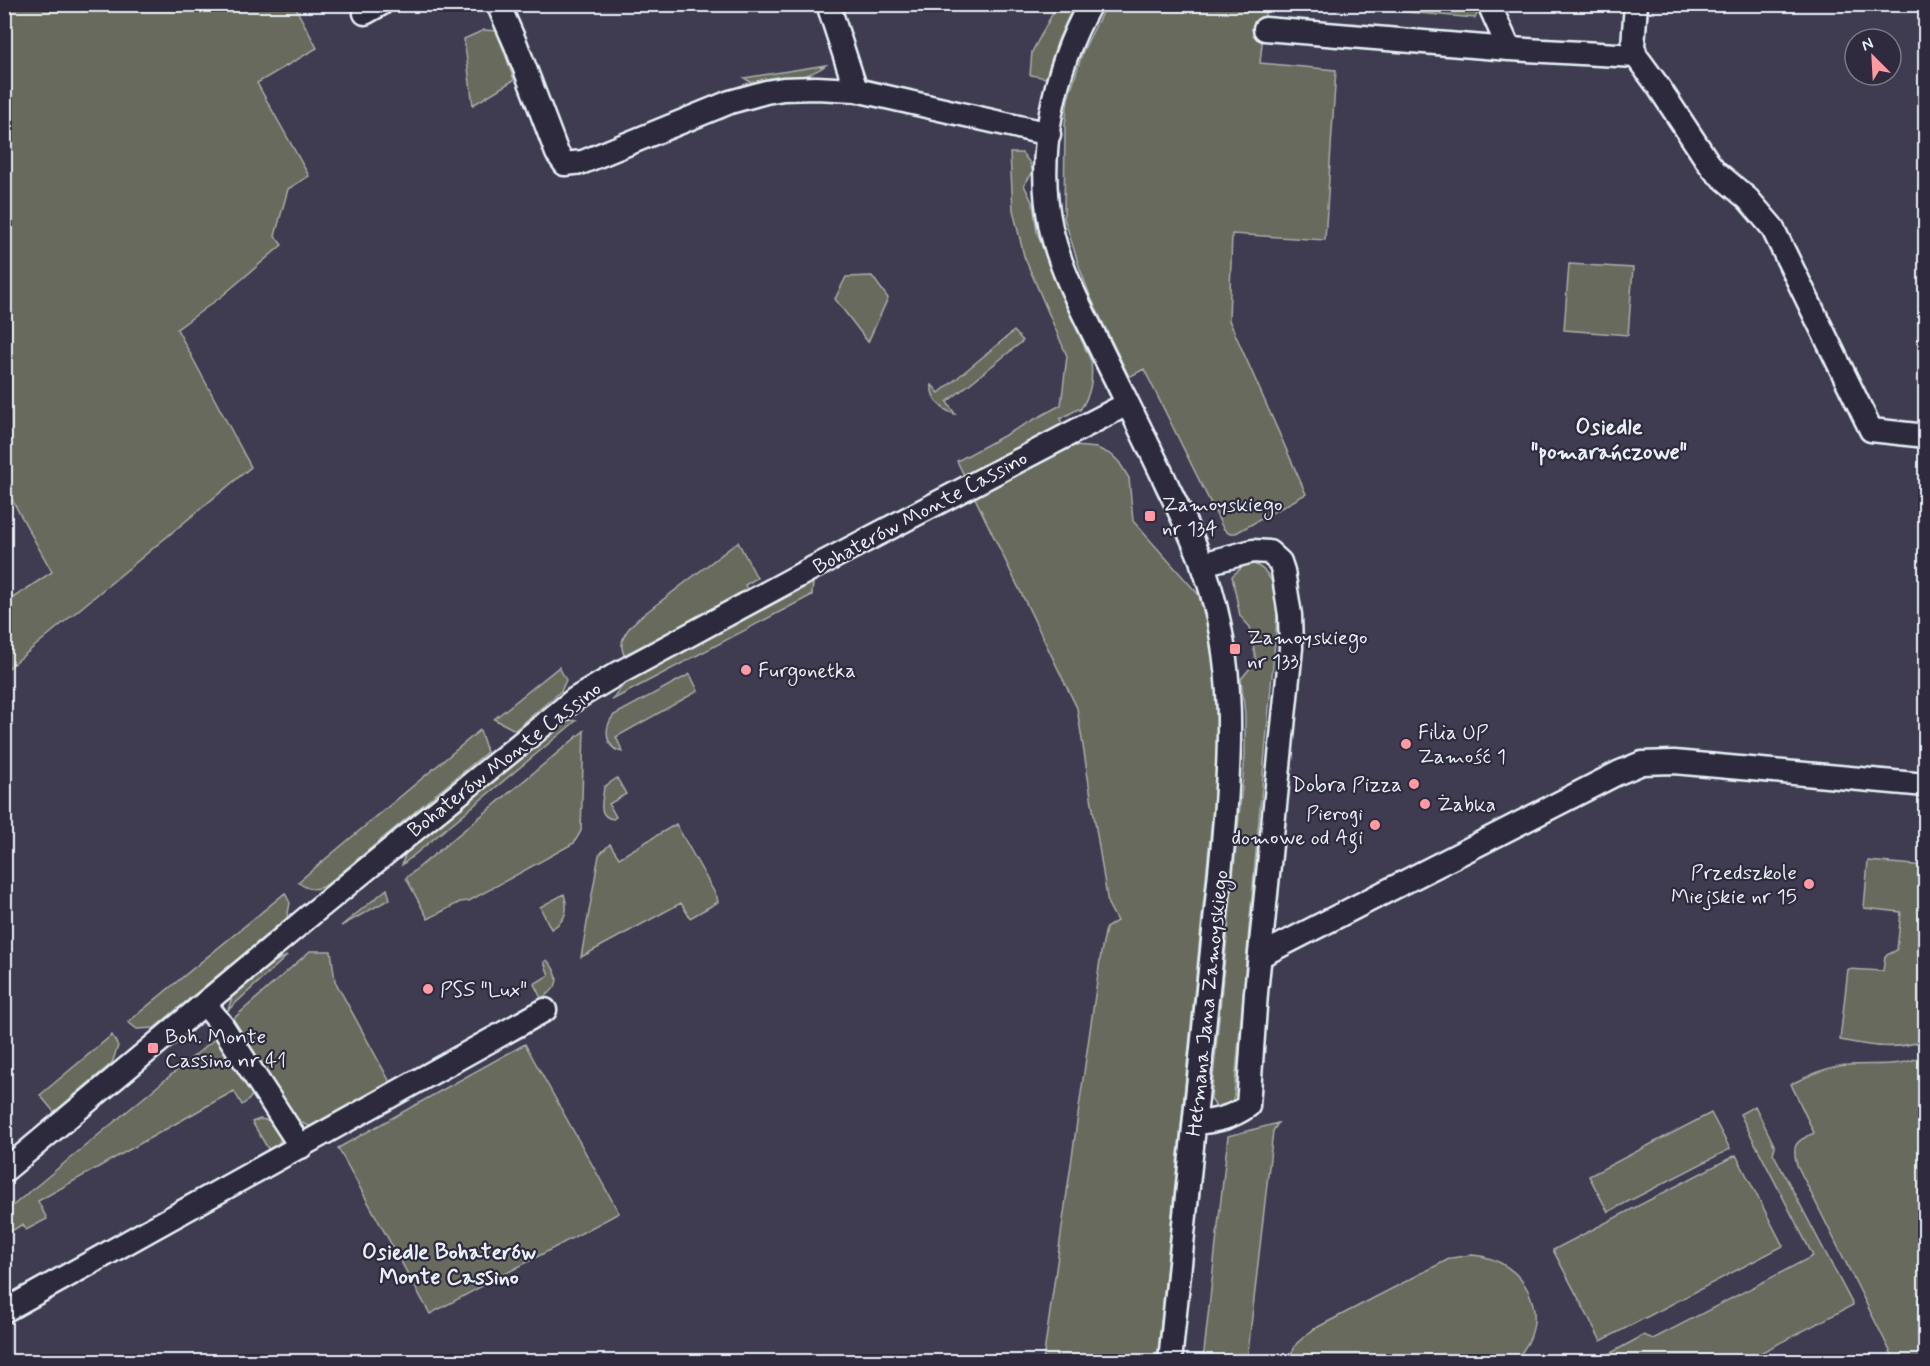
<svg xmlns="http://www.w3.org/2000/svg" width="1930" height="1366" viewBox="0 0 1930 1366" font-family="Mynerve,sans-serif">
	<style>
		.green { fill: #676b5d; stroke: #a8aeaa; stroke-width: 1.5 }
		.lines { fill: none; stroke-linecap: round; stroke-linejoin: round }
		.minor-casing { stroke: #e8f1f8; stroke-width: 27 }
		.minor { stroke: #2f2a3d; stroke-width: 22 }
		.poi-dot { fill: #ff9aa2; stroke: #2f2a3d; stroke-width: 2 }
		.labels { text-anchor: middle; stroke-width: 4.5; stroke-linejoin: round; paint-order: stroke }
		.poi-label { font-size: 21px; fill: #e8f1f8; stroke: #2f2a3d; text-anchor: start }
		.street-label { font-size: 21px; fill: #e8f1f8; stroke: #2f2a3d }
		.neighbourhood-label { font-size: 22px; font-weight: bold; fill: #e8f1f8; stroke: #2f2a3d }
	</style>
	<rect width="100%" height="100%" fill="#3f3c51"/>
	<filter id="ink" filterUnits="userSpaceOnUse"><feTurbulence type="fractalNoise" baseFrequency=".0167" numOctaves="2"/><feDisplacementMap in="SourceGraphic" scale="12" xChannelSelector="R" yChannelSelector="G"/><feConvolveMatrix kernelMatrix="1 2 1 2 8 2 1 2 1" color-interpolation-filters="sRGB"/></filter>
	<g filter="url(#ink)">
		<!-- green -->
		<path class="green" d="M 5,4 L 294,5 L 317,48 L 257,83 L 309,176 L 288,189 L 275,236 L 282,245 L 222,296 L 177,329 L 251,467 L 5,671 L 5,603 L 52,572 L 5,487 Z
			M 1477,4 L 1478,11 L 1475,18 L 1326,5 Z
			M 1057,5 L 1074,5 L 1058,40 L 1046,78 L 1030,75 L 1032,52 Z
			M 1106,5 L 1266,5 L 1260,63 L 1336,70 L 1325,240 L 1232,234 L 1229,320 L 1306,494 L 1236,533 L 1228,533 L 1223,528 L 1144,369 L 1129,377 L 1091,298 L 1080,269 L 1064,218 L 1065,125 L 1068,99 L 1083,51 Z
			M 484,30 L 497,31 L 514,80 L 473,105 L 464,39 Z
			M 826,65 C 806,81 776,79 752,83 L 744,78 Z
			M 1010,153 L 1022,153 L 1030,163 L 1033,172 L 1024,185 L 1033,204 L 1037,232 L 1053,277 L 1091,361 C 1093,380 1091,394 1080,410 L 1078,409 L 1060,419 L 1075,446 L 1097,448 L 1112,455 L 1119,462 L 1129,478 L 1133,521 L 1199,595 L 1210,636 L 1217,678 L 1218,744 L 1213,808 L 1158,1352 L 1151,1361 L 1043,1361 L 1101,953 L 1106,928 L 1117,921 L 1108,904 L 1077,708 L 957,461 L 1061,405 L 1067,356 L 1024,256 L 1013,210 Z
			M 1569,264 L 1633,268 L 1628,335 L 1564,330 Z
			M 872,276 L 888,298 L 868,342 L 835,299 L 846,277 Z
			M 1014,331 L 1023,341 L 947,402 L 955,414 C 943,411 930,398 932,385 L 939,393 Z
			M 738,542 L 757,578 L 745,585 L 748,591 L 624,655 C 617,640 628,628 639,618 Z
			M 1254,564 C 1286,578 1276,624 1274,653 L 1234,1095 L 1232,1103 L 1221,1108 L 1216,1107 L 1211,1099 L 1245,756 L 1245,714 L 1241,679 L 1256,661 L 1250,627 L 1240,616 L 1232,576 L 1245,565 Z
			M 813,583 L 812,595 L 612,700 L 624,684 Z
			M 559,667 L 566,680 L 561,691 L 515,730 L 494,719 Z
			M 690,674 L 698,691 L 616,737 L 623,752 C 605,749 603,728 614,715 Z
			M 571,720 L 576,721 L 402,865 L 405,854 L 564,723 Z
			M 480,730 L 487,752 L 325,886 C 315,891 307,890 298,882 Z
			M 584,731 L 581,831 L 574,843 L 469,901 L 460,902 L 428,919 L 406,878 Z
			M 617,778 L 626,794 L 609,804 L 616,817 L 613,819 C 596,816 603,800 604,787 Z
			M 676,824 L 717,897 L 718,902 L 690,918 L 681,903 L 581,957 L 599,855 L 610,844 L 619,858 Z
			M 1868,861 L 1925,866 L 1925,1040 C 1896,1051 1870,1046 1840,1040 L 1848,969 L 1883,971 L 1885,956 L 1897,950 L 1901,912 L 1864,908 Z
			M 387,889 L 390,899 L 341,926 Z
			M 285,893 L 290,903 L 287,918 L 154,1028 L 137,1029 L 128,1022 Z
			M 564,894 C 569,910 566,921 551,929 L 540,907 Z
			M 310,951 L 331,951 L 335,981 L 390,1082 L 320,1125 C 309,1127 304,1126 297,1118 L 237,1030 L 233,1019 Z
			M 287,956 L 228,1010 L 232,997 L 274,962 Z
			M 547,960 C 561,976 561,988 541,998 L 534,984 L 549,975 L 544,962 Z
			M 112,1035 L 118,1046 L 112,1063 L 54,1112 L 40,1095 Z
			M 217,1037 L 253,1091 C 252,1098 248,1101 242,1105 L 234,1091 L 214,1102 L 38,1201 L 47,1219 L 26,1230 L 23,1224 L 5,1235 L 5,1212 Z
			M 525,1044 L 619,1213 L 430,1314 L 338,1148 Z
			M 1925,1055 L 1925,1361 L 1895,1361 L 1797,1165 C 1791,1144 1796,1141 1814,1133 L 1791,1084 C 1809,1076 1827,1066 1848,1065 C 1874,1063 1901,1068 1925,1055 Z
			M 1755,1106 L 1775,1147 L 1773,1153 L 1853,1305 L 1745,1361 L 1596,1361 L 1644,1335 L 1653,1339 L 1813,1256 L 1740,1114 Z
			M 1711,1113 L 1730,1149 L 1608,1212 L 1589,1176 Z
			M 260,1119 L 273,1121 L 281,1136 L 279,1144 L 270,1152 L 252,1122 Z
			M 1278,1123 L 1273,1131 L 1247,1361 L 1203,1361 L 1228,1136 Z
			M 1736,1155 L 1783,1246 L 1601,1341 L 1553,1250 Z
			M 1472,1255 C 1528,1259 1556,1321 1514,1361 L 1287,1361 L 1297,1343 L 1314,1329 L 1451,1258 Z"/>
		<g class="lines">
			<defs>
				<path id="minor" d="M 498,4 L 516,45 L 557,153 L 565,164 L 583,162 L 730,102 L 766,92 L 783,89 L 816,88 L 856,90 L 1049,134
					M 828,4 L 856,90
					M 1090,4 C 1054,68 1035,156 1051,228 C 1059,266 1078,302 1095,337 C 1119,387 1145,437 1168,487 C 1182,516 1196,544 1206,574 C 1236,664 1231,751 1223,843 L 1170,1362
					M 1489,4 L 1509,49
					M 1636,4 L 1633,46 L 1636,56 L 1658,86 L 1708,162 L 1715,171 L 1748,199 L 1772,227 L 1871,430 L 1926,436
					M 365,13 L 381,4
					M 1265,29 L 1509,49 L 1636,56
					M 1260,956 L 1618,773 L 1642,763 L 1674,762 L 1926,785
					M 205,1004 L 221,1024 L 301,1147
					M 1195,1123 C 1216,1121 1231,1118 1248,1106 L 1256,993 L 1291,648 L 1290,615 L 1283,571 L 1280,562 L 1269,552 L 1253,551 L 1202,564
					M 4,1171 L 314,912 L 575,699 L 617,674 L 811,569 L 1127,404
					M 4,1311 L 545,1010"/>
			</defs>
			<!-- minor casing -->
			<use href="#minor" class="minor-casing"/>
			<!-- minor -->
			<use href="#minor" class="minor"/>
		</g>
	</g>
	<!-- markers -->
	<g class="poi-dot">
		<rect x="1144" y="510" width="12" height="12" rx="3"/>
		<rect x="1229" y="643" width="12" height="12" rx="3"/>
		<circle cx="746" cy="670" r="6"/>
		<circle cx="1406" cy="744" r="6"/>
		<circle cx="1414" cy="784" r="6"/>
		<circle cx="1425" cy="804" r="6"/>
		<circle cx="1375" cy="825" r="6"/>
		<circle cx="1809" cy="884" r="6"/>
		<circle cx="428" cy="989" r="6"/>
		<rect x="147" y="1042" width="12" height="12" rx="3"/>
	</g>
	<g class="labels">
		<!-- poi labels -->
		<g class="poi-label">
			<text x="1162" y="511">Zamoyskiego<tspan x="1162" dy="24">nr 134</tspan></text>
			<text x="1247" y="644">Zamoyskiego<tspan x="1247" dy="24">nr 133</tspan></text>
			<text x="758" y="677">Furgonetka</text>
			<text x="1418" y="739">Filia UP<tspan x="1418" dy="24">Zamość 1</tspan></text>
			<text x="1402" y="791" text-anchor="end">Dobra Pizza</text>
			<text x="1437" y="811">Żabka</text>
			<text x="1363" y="820" text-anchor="end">Pierogi<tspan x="1363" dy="24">domowe od Agi</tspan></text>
			<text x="1797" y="879" text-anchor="end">Przedszkole<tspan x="1797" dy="24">Miejskie nr 15</tspan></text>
			<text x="440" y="996">PSS "Lux"</text>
			<text x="165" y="1043">Boh. Monte<tspan x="165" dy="24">Cassino nr 41</tspan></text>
		</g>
		<!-- street labels -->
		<g class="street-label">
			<text transform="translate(920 512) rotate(-28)" y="7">Bohaterów Monte Cassino</text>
			<text transform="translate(504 759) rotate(-38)" y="7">Bohaterów Monte Cassino</text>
			<text transform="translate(1207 1003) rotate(-84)" y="7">Hetmana Jana Zamoyskiego</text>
		</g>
		<!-- neighbourhood labels -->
		<g class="neighbourhood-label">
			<text x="1609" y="434">Osiedle<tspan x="1609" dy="25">"pomarańczowe"</tspan></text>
			<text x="449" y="1259">Osiedle Bohaterów<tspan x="449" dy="25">Monte Cassino</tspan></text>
		</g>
	</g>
	<!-- margin -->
	<rect width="1930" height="1366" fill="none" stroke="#2f2a3d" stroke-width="24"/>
	<rect x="12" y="12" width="1906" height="1342" fill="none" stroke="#e8f1f8" stroke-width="2" filter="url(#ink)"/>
	<!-- north arrow -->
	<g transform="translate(1873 57) rotate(336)"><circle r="28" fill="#2f2a3d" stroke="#797a88" stroke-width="1.5"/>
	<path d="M0-4.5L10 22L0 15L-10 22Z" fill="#ff9aa2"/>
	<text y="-9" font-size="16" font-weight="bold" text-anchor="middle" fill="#e8f1f8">N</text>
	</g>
</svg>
